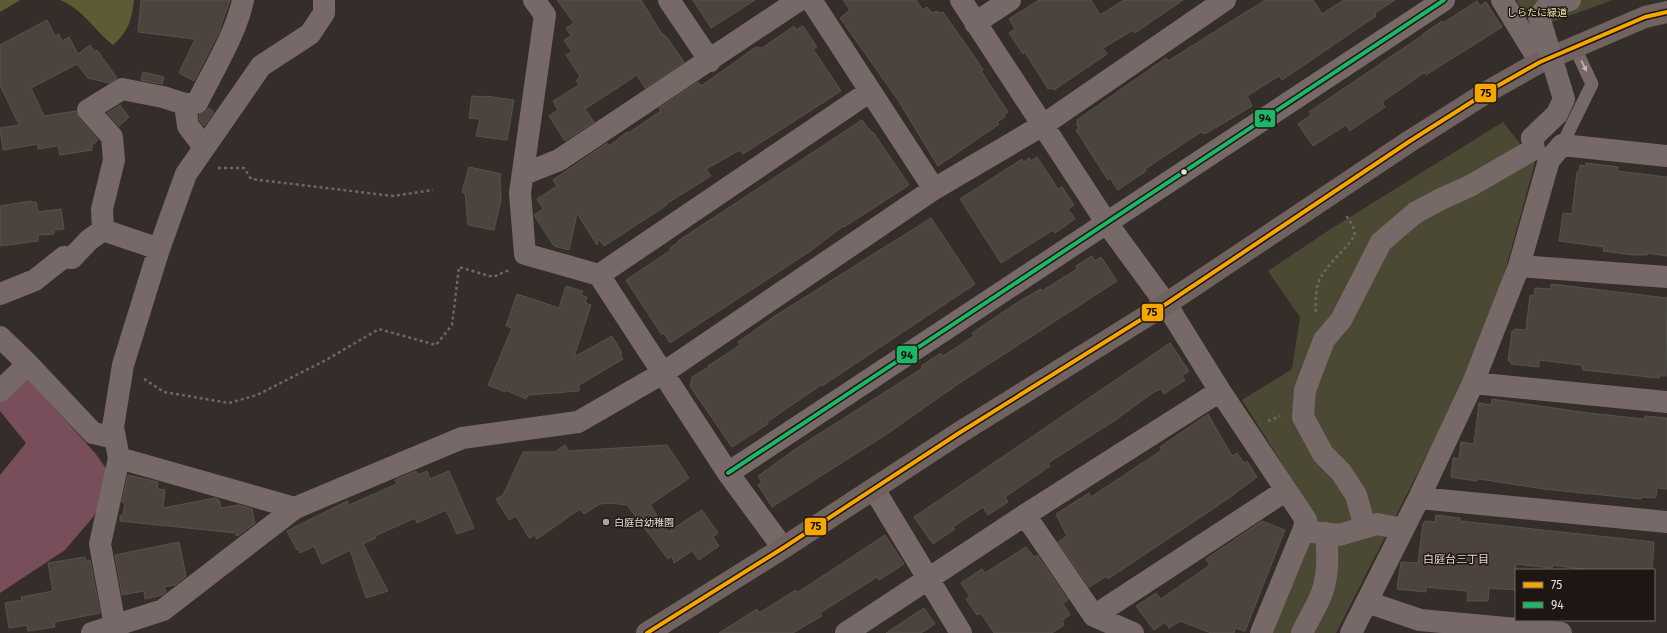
<svg xmlns="http://www.w3.org/2000/svg" width="1667" height="633" viewBox="0 0 1667 633" font-family="'Fira Sans','Noto Sans JP',sans-serif">
	<style>
		.green { fill: #4b4933 }
		.forest { fill: #5e5b34 }
		.water { fill: #774e5a }
		.building { fill: #4c443c; stroke: #57524d }
		.lines { fill: none; stroke-linecap: round; stroke-linejoin: round }
		.path { stroke: #706563; stroke-width: 2.5; stroke-dasharray: 3 3; stroke-linecap: butt }
		.lane { stroke: #766967; stroke-width: 13 }
		.street { stroke: #766967; stroke-width: 22 }
		.secondary { stroke: #70625f; stroke-width: 22 }
		.street-bridge { stroke: #766967; stroke-width: 22 }
		.bus-1-casing { stroke: #1d1613; stroke-width: 7 }
		.bus-2-casing { stroke: #1d1613; stroke-width: 7 }
		.bus-1 { stroke: #f7a600; stroke-width: 4 }
		.bus-2 { stroke: #1ab867; stroke-width: 4 }
		.oneway { fill: #c1b6b2 }
		.bus-dot { fill: #eae0db; stroke: #1d1613; stroke-width: 1.5 }
		.poi-dot { fill: #aba19d; stroke: #1d1613; stroke-width: 1.5 }
		.labels { text-anchor: middle; stroke-width: 3; stroke-linejoin: round; paint-order: stroke }
		.park-label { font-size: 10px; fill: #eae79e; stroke: #1d1613 }
		.poi-label { font-size: 10px; fill: #eae0db; stroke: #1d1613; text-anchor: start }
		.neighbourhood-label { font-size: 11px; fill: #ead7cc; stroke: #1d1613 }
		.line-badge { stroke: #1d1613; stroke-width: 1.5 }
		.pale-badge-label { font-size: 11px; text-anchor: middle; font-weight: bold; fill: #111 }
	</style>
	<rect width="100%" height="100%" fill="#352d29"/>
	<!-- green -->
	<path class="green" d="M 1516,0 L 1613,0 L 1552,22 L 1531,24 Z
		M 1503,122 L 1535,163 L 1494,311 L 1434,441 L 1336,633 L 1271,633 L 1317,519 L 1242,400 L 1292,369 L 1300,317 L 1268,271 L 1329,230 Z"/>
	<!-- forest -->
	<path class="forest" d="M 0,0 L 20,0 L 0,12 Z
		M 60,0 L 134,0 C 132,20 128,32 113,45 C 94,30 83,9 60,0 Z"/>
	<!-- water -->
	<path class="water" d="M 23,373 L 95,453 L 105,467 L 111,483 L 94,516 L 65,550 L 0,593 L 0,475 L 26,443 L 0,411 L 0,396 Z"/>
	<!-- building -->
	<path class="building" d="M 141,0 L 230,0 L 218,34 L 194,81 L 179,73 L 195,39 L 138,32 Z
		M 557,0 L 641,0 L 660,31 L 668,39 L 684,62 L 645,88 L 637,75 L 585,109 L 594,122 L 565,141 L 549,116 L 558,110 L 553,101 L 579,85 L 576,81 L 580,76 L 566,55 L 572,52 L 564,40 L 571,36 L 566,28 L 574,23 Z
		M 693,0 L 755,0 L 711,28 Z
		M 843,0 L 916,0 L 923,10 L 927,7 L 932,13 L 937,11 L 939,13 L 943,12 L 971,52 L 983,70 L 981,71 L 1008,112 L 1004,115 L 1005,117 L 997,122 L 999,124 L 938,166 L 898,100 L 840,18 L 850,10 Z
		M 1039,0 L 1091,0 L 1100,15 L 1124,0 L 1183,0 L 1135,33 L 1133,30 L 1103,48 L 1107,54 L 1054,90 L 1052,88 L 1048,89 L 1025,52 L 1023,54 L 1009,33 L 1015,29 L 1009,19 Z
		M 1265,0 L 1313,0 L 1322,14 L 1344,0 L 1395,0 L 1375,13 L 1376,16 L 1282,80 L 1279,76 L 1247,96 L 1252,106 L 1205,134 L 1201,132 L 1145,169 L 1146,171 L 1118,190 L 1110,178 L 1108,180 L 1076,130 L 1079,128 L 1076,124 L 1078,123 L 1077,120 L 1166,58 L 1168,61 Z
		M 1477,1 L 1480,6 L 1486,2 L 1502,27 L 1426,75 L 1425,72 L 1382,102 L 1385,107 L 1351,130 L 1350,131 L 1346,125 L 1313,146 L 1298,124 L 1311,115 L 1309,112 L 1423,35 L 1423,34 L 1442,21 L 1443,23 Z
		M 47,20 L 55,36 L 59,34 L 62,41 L 69,37 L 78,54 L 90,45 L 95,52 L 97,50 L 117,78 L 109,83 L 88,78 L 77,64 L 31,88 L 44,116 L 76,111 L 79,118 L 98,140 L 92,145 L 92,150 L 60,155 L 58,146 L 38,149 L 38,144 L 3,150 L 0,128 L 19,125 L 0,85 L 0,45 Z
		M 794,26 L 796,30 L 803,26 L 817,47 L 813,49 L 841,91 L 743,154 L 740,150 L 706,169 L 711,176 L 666,204 L 667,205 L 604,246 L 599,239 L 597,245 L 577,213 L 569,250 L 554,246 L 534,215 L 543,209 L 537,199 L 557,186 L 553,180 L 607,143 L 609,146 L 627,132 L 628,133 L 661,111 L 659,108 L 698,82 L 701,86 L 756,47 L 762,48 Z
		M 143,72 L 164,77 L 162,84 L 141,80 Z
		M 472,96 L 486,97 L 486,96 L 514,100 L 507,140 L 476,136 L 480,119 L 469,118 Z
		M 120,105 L 129,117 L 119,126 L 107,113 Z
		M 209,108 L 214,112 L 204,126 L 200,121 L 199,115 L 204,113 Z
		M 862,120 L 872,133 L 873,132 L 909,185 L 844,227 L 843,226 L 812,250 L 670,343 L 664,333 L 662,335 L 626,280 L 671,250 L 670,248 L 679,242 L 678,241 Z
		M 1037,157 L 1058,189 L 1062,187 L 1074,205 L 1068,209 L 1075,219 L 1055,233 L 1053,230 L 1001,263 L 960,199 L 1022,159 L 1024,162 L 1029,158 L 1031,161 Z
		M 1586,163 L 1618,167 L 1617,171 L 1667,177 L 1667,256 L 1647,253 L 1647,255 L 1633,255 L 1603,251 L 1604,247 L 1559,241 L 1563,213 L 1572,214 L 1577,172 L 1579,172 L 1580,165 L 1586,166 Z
		M 469,167 L 501,174 L 500,180 L 501,200 L 494,230 L 468,225 L 465,193 L 462,192 Z
		M 31,201 L 32,202 L 36,202 L 38,212 L 61,209 L 64,229 L 54,230 L 54,234 L 38,235 L 38,241 L 0,246 L 0,206 Z
		M 931,218 L 975,284 L 822,386 L 821,385 L 767,422 L 768,424 L 732,447 L 690,386 L 692,377 L 709,367 L 708,366 L 740,345 L 738,342 L 775,316 Z
		M 1092,256 L 1095,261 L 1101,257 L 1117,281 L 958,384 L 887,434 L 772,507 L 758,485 L 762,482 L 758,476 L 800,446 L 923,368 L 921,366 L 941,353 L 943,356 L 974,336 L 972,333 L 1021,300 L 1041,289 L 1042,291 L 1077,269 L 1076,266 Z
		M 1551,284 L 1667,298 L 1666,376 L 1659,376 L 1659,378 L 1583,370 L 1581,365 L 1539,360 L 1539,367 L 1511,364 L 1511,361 L 1508,361 L 1512,331 L 1514,331 L 1515,329 L 1526,330 L 1530,295 L 1534,296 L 1535,288 L 1551,289 Z
		M 566,286 L 583,291 L 581,295 L 587,297 L 585,303 L 591,305 L 574,357 L 612,336 L 622,353 L 620,354 L 623,359 L 579,385 L 579,391 L 528,395 L 526,399 L 506,390 L 505,392 L 488,385 L 512,328 L 506,326 L 517,294 L 559,308 Z
		M 1170,343 L 1189,371 L 1182,376 L 1185,380 L 1164,394 L 1161,389 L 1154,392 L 1114,421 L 1048,463 L 1050,466 L 1005,497 L 1008,502 L 988,515 L 983,507 L 953,527 L 955,529 L 933,544 L 914,517 Z
		M 1492,399 L 1588,413 L 1645,419 L 1645,416 L 1667,418 L 1667,489 L 1657,488 L 1656,497 L 1653,498 L 1642,497 L 1641,499 L 1544,489 L 1479,479 L 1476,481 L 1451,477 L 1453,458 L 1459,458 L 1461,442 L 1474,444 L 1479,403 L 1491,405 Z
		M 1208,414 L 1232,456 L 1237,453 L 1244,463 L 1247,461 L 1257,477 L 1229,498 L 1108,579 L 1107,576 L 1089,587 L 1058,542 L 1067,536 L 1056,514 L 1089,493 L 1091,497 L 1162,450 L 1160,447 Z
		M 565,445 L 569,451 L 667,445 L 689,478 L 650,505 L 668,532 L 702,510 L 718,533 L 713,537 L 719,546 L 699,560 L 692,551 L 674,563 L 672,556 L 668,559 L 627,505 L 609,503 L 600,504 L 584,514 L 580,509 L 537,539 L 535,535 L 529,538 L 516,516 L 509,520 L 496,499 L 503,495 L 523,452 L 555,452 Z
		M 416,471 L 418,475 L 427,471 L 430,479 L 449,471 L 474,528 L 457,534 L 446,510 L 417,523 L 415,518 L 375,536 L 376,538 L 363,544 L 388,591 L 366,598 L 350,550 L 322,564 L 314,546 L 300,553 L 298,549 L 297,550 L 287,531 L 347,501 L 349,505 L 397,484 L 395,480 Z
		M 128,475 L 158,482 L 157,489 L 165,490 L 163,508 L 215,498 L 219,500 L 221,508 L 239,505 L 252,509 L 255,523 L 239,535 L 236,536 L 236,533 L 120,521 L 120,516 L 123,515 L 125,503 L 122,502 Z
		M 1436,515 L 1460,518 L 1460,521 L 1654,542 L 1652,570 L 1588,570 L 1553,565 L 1552,568 L 1516,564 L 1516,590 L 1489,588 L 1488,601 L 1467,601 L 1468,591 L 1426,587 L 1426,592 L 1397,589 L 1401,562 L 1418,563 L 1423,523 L 1425,523 L 1425,521 L 1435,522 Z
		M 1262,521 L 1285,530 L 1245,631 L 1235,628 L 1234,633 L 1211,633 L 1180,621 L 1169,628 L 1165,622 L 1154,630 L 1136,606 L 1156,593 L 1161,599 L 1210,565 L 1206,559 Z
		M 885,535 L 904,564 L 879,580 L 877,577 L 820,613 L 822,616 L 820,617 L 793,633 L 719,633 L 757,609 L 759,613 L 796,590 L 797,593 Z
		M 179,542 L 186,576 L 175,585 L 164,587 L 166,592 L 162,595 L 145,599 L 144,591 L 122,595 L 115,555 Z
		M 1026,547 L 1034,557 L 1037,555 L 1068,600 L 1063,604 L 1070,615 L 1062,620 L 1064,625 L 1052,633 L 994,633 L 981,613 L 977,615 L 966,599 L 970,597 L 961,583 L 982,569 L 985,573 Z
		M 85,557 L 86,561 L 90,560 L 100,613 L 54,622 L 55,627 L 28,631 L 27,625 L 9,628 L 5,603 L 22,600 L 21,597 L 53,591 L 48,563 Z
		M 924,608 L 935,624 L 921,633 L 886,633 Z"/>
	<g class="lines">
		<!-- path -->
		<path class="path" d="M 218,168 L 244,168 L 251,179 L 393,196 L 433,190
			M 1316,312 C 1315,301 1316,284 1322,275 C 1331,261 1345,250 1355,235 L 1353,226 L 1345,214
			M 144,379 L 164,392 L 229,403 L 257,395 L 326,360 L 379,329 L 436,345 L 452,325 L 459,267 L 493,277 L 509,270
			M 1268,421 L 1280,416"/>
		<!-- lane -->
		<path class="lane" d="M 1562,145 L 1592,84 L 1575,48"/>
		<!-- street -->
		<path class="street" d="M 534,0 L 545,15 L 520,193 L 525,254 L 599,275 L 728,473 L 783,548
			M 669,0 L 710,61
			M 811,0 L 934,189
			M 961,0 L 1106,222 L 1166,304 L 1220,391 L 1306,520 L 1303,531 L 1261,633
			M 1502,0 L 1540,62
			M 975,23 L 1010,0
			M 185,104 L 197,103 C 212,72 236,34 243,0
			M 524,174 L 559,160 L 799,0
			M 103,230 L 102,209 L 114,160 L 112,137 L 88,110 L 122,89 L 163,97 L 185,104 L 188,126 L 204,147
			M 1519,266 L 1667,277
			M 599,275 L 869,92
			M 0,294 L 35,280 L 64,257 L 72,258 L 89,240 L 103,230 L 159,249
			M 0,337 L 28,364 L 93,433 L 115,438
			M 1473,383 L 1667,402
			M 0,391 L 28,364
			M 119,458 L 113,427 L 123,365 L 159,249 L 186,174 L 261,66 L 310,34 L 324,13 L 324,0
			M 728,473 L 1444,0
			M 874,489 L 961,633
			M 1419,498 L 1667,522
			M 1025,515 L 1094,616 L 1133,633
			M 1365,527 L 1356,495 L 1341,472 L 1323,454 L 1303,417 L 1305,390 L 1324,340 L 1341,320 L 1381,242 L 1415,213 L 1441,199 L 1470,186 L 1534,149 L 1532,138
			M 1313,532 L 1339,535 L 1377,524 L 1403,529
			M 1367,602 L 1420,620 L 1561,633
			M 1094,616 L 1285,491
			M 115,626 L 100,544 L 119,458 L 295,508
			M 92,633 L 163,610 L 295,508 L 462,438 L 578,422 L 663,373 L 934,189 L 1043,125 L 1225,0
			M 846,633 L 1025,515 L 1220,391
			M 1302,633 C 1307,622 1314,611 1319,600 C 1329,579 1328,556 1326,533
			M 1351,633 L 1419,498 L 1473,383 L 1519,266 L 1549,160 L 1562,145 L 1667,156"/>
		<!-- secondary -->
		<path class="secondary" d="M 647,633 L 783,548 L 959,433 L 1166,304 L 1410,141 L 1492,89 L 1540,62 L 1645,17 L 1667,12"/>
		<!-- street-bridge -->
		<path class="street-bridge" d="M 1532,138 L 1557,114 L 1564,99 L 1539,17 L 1545,9 L 1570,0"/>
		<defs>
			<path id="bus-1" d="M 647,633 L 783,548 L 959,433 L 1166,304 L 1410,141 L 1492,89 L 1540,62 L 1645,17 L 1667,12"/>
			<path id="bus-2" d="M 728,473 L 1444,0"/>
		</defs>
		<!-- bus-1 casing -->
		<use href="#bus-1" class="bus-1-casing"/>
		<!-- bus-2 casing -->
		<use href="#bus-2" class="bus-2-casing"/>
		<!-- bus-1 -->
		<use href="#bus-1" class="bus-1"/>
		<!-- bus-2 -->
		<use href="#bus-2" class="bus-2"/>
	</g>
	<!-- one-way arrows -->
	<defs><path id="oneway-solid" d="M-6-.8H1V-3.2L6.5 0L1 3.2V.8H-6Z"/></defs>
	<use class="oneway" href="#oneway-solid" transform="translate(1584 66) rotate(64)"/>
	<!-- markers -->
	<circle class="bus-dot" cx="1184" cy="172" r="3.5"/>
	<circle class="poi-dot" cx="606" cy="522" r="4"/>
	<g class="labels">
		<!-- park labels -->
		<g class="park-label">
			<text x="1537" y="16">しらたに緑道</text>
		</g>
		<!-- poi labels -->
		<g class="poi-label">
			<text x="614" y="526">白庭台幼稚園</text>
		</g>
		<!-- neighbourhood labels -->
		<g class="neighbourhood-label">
			<text x="1456" y="563">白庭台三丁目</text>
		</g>
	</g>
	<g class="line-badge">
		<rect x="1474" y="83" width="23" height="20" rx="4" fill="#f7a600"/>
		<rect x="1254" y="109" width="22" height="19" rx="4" fill="#1ab867"/>
		<rect x="1141" y="303" width="23" height="19" rx="4" fill="#f7a600"/>
		<rect x="896" y="345" width="22" height="19" rx="4" fill="#1ab867"/>
		<rect x="804" y="517" width="23" height="19" rx="4" fill="#f7a600"/>
	</g>
	<g class="pale-badge-label">
		<text x="1486" y="97">75</text>
		<text x="1265" y="122">94</text>
		<text x="1152" y="316">75</text>
		<text x="907" y="359">94</text>
		<text x="816" y="530">75</text>
	</g>
	<!-- legend -->
	<rect x="1515" y="569" width="140" height="52" fill="#1d1613" stroke="#6f6763"/>
	<rect x="1523" y="582" width="20" height="6" fill="#f7a600" stroke="#6f6763"/>
	<text x="1551" y="589" font-size="12" fill="#eae0db">75</text>
	<rect x="1523" y="602" width="20" height="6" fill="#1ab867" stroke="#6f6763"/>
	<text x="1551" y="609" font-size="12" fill="#eae0db">94</text>
</svg>
